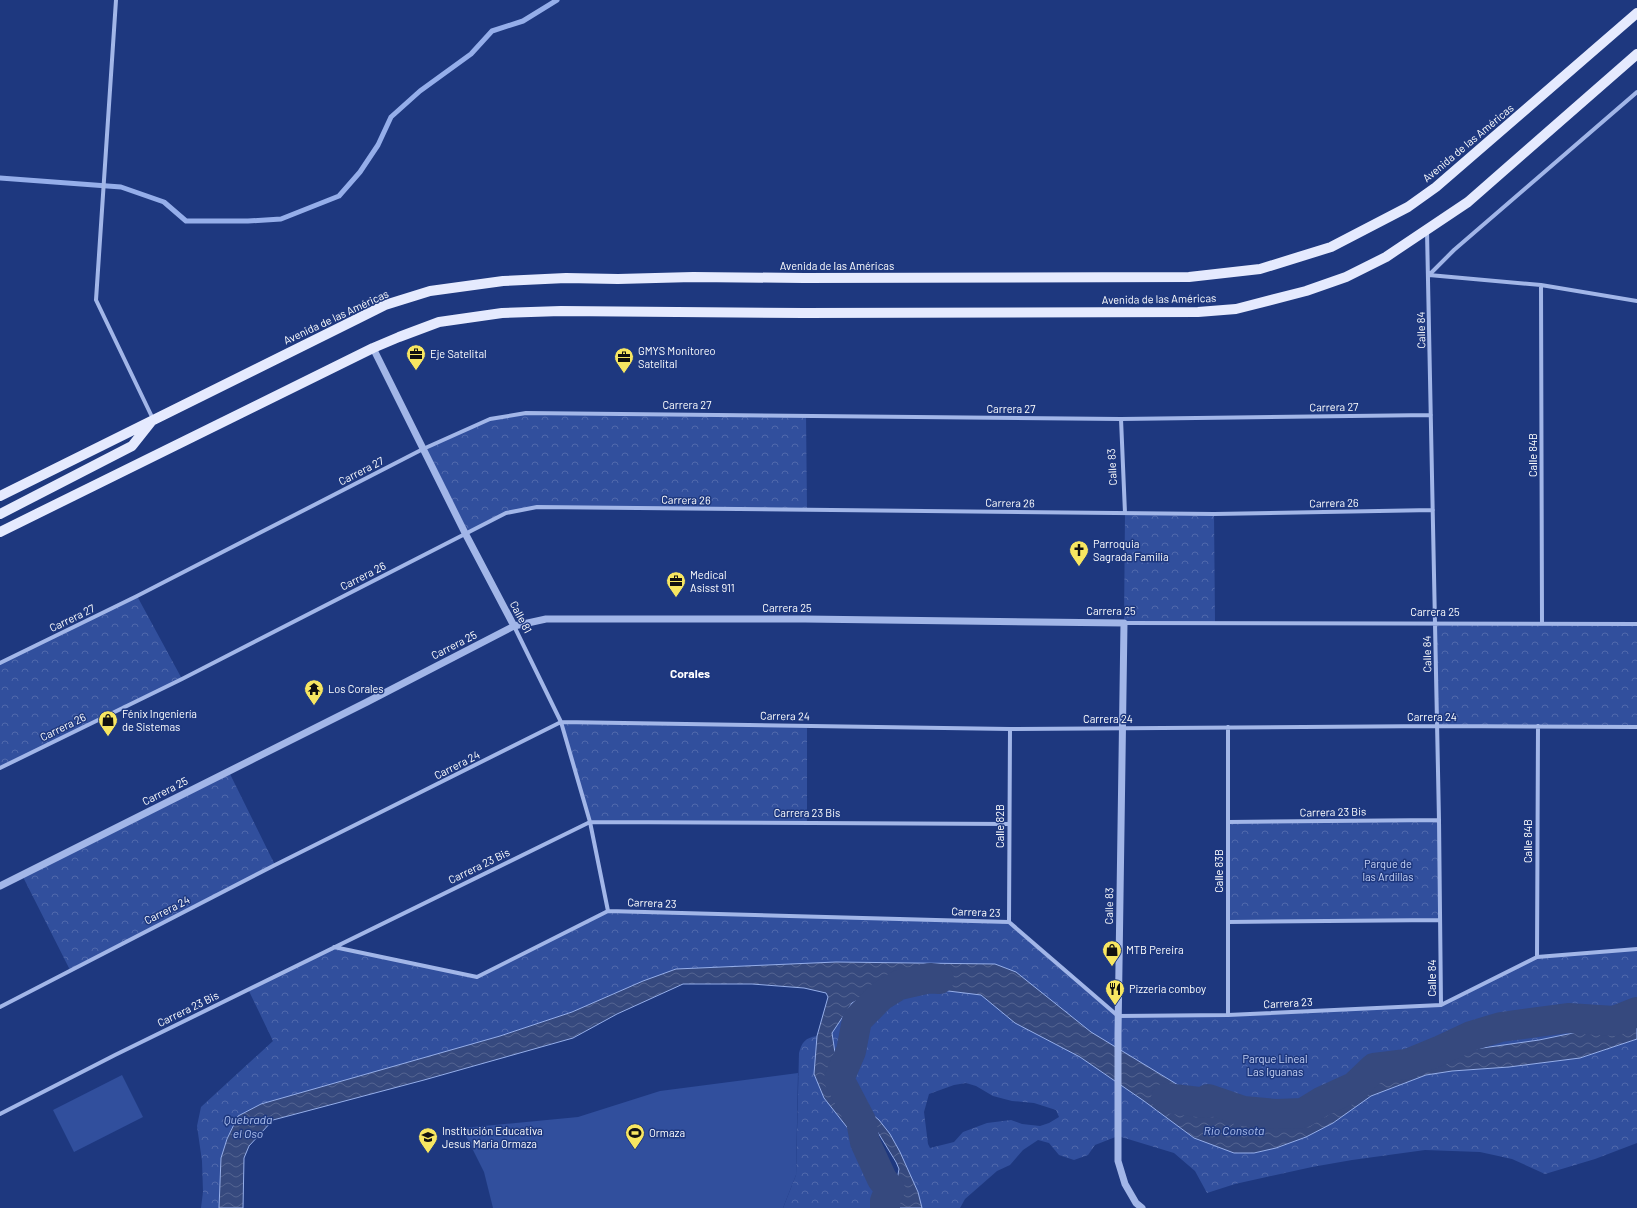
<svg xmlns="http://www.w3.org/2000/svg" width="1637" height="1208" viewBox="0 0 1637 1208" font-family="Barlow,sans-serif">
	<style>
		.forest { fill: url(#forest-crowns); fill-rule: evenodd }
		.garden { fill: #314f9d }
		.water { fill: url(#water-waves); stroke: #95aeea; fill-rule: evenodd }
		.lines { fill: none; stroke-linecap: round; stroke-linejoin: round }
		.stream { stroke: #95aeea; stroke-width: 5 }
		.river { stroke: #36497e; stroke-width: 30 }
		.minor { stroke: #a2b6e8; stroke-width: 4 }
		.tertiary { stroke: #a2b6e8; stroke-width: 7 }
		.primary { stroke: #e5eafe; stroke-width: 10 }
		.labels { text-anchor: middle; stroke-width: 3; stroke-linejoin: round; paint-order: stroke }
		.street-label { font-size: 11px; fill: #fff; stroke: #1e387f }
		.poi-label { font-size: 11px; fill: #fff; stroke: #1e387f; text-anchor: start }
		.park-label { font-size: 11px; fill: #c6d3f6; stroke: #1e387f }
		.neighbourhood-label { font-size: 12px; font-weight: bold; fill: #fff; stroke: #1e387f }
		.water-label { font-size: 12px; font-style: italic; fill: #adc0f0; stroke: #1e387f }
	</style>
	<defs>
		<pattern id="forest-crowns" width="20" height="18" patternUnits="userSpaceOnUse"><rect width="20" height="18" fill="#314f9d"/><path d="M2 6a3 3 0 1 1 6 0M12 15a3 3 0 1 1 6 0" fill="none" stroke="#5069ac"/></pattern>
		<pattern id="water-waves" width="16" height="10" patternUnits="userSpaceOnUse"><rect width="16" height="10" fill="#36497e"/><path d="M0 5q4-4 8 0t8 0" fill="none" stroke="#546491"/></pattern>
	</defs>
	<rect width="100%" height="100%" fill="#1e387f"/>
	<!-- forest -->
	<path class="forest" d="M 526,413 L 806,415 L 807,510 L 537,507 L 506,513 L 465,533 L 423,449 L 490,419 Z
		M 1125,513 L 1214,514 L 1215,622 L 1124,623 Z
		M 137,596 L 182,679 L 0,768 L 0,663 Z
		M 1435,623 L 1637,624 L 1637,727 L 1437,726 Z
		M 561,722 L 807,726 L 807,822 L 590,822 Z
		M 229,772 L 275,865 L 70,970 L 22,875 Z
		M 1439,820 L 1440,920 L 1228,922 L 1228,822 Z
		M 608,911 L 1009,922 L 1119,1016 L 1228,1015 L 1441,1005 L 1537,957 L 1637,949 L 1637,1015 L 1573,1033 L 1539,1040 L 1475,1049 L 1441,1050 L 1374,1068 L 1325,1104 L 1303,1113 L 1277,1118 L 1206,1102 L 1091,1032 L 1016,972 L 995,964 L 836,962 L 643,981 L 572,1012 L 500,1036 L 261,1104 L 238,1116 L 227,1139 L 221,1158 L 219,1208 L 201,1208 L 203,1192 L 202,1161 L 197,1126 L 201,1107 L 273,1041 L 248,989 L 334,947 L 477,977 Z
		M 899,985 L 981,995 L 1015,1023 L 1080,1057 L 1144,1101 L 1194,1138 L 1234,1153 L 1254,1153 L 1276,1148 L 1306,1137 L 1333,1123 L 1371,1096 L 1426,1075 L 1452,1071 L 1509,1067 L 1580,1058 L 1637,1039 L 1637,1143 L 1595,1159 L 1545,1174 L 1512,1159 L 1480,1152 L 1425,1150 L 1352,1160 L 1312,1167 L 1235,1184 L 1207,1193 L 1195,1171 L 1174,1153 L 1118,1136 L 1095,1145 L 1088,1155 L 1074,1160 L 1059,1155 L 1049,1143 L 1038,1140 L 1023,1150 L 1010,1165 L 997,1171 L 965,1199 L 960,1208 L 922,1208 L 918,1192 L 900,1152 L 890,1134 L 879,1120 L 847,1093 L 839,1079 L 832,1033 L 852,1003 L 879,988 ZM 966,1083 L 976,1086 L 993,1096 L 1012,1101 L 1034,1103 L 1056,1110 L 1059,1117 L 1049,1123 L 1040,1126 L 1022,1124 L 1011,1120 L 987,1123 L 963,1132 L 954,1142 L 930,1148 L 928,1144 L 924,1112 L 929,1094 L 954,1085 Z
		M 817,1036 L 814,1074 L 824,1098 L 850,1131 L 876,1179 L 886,1208 L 783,1208 L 796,1175 L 799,1053 C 802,1042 805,1038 817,1036 Z"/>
	<!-- garden -->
	<path class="garden" d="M 798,1073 L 796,1175 L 783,1208 L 493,1208 L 484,1172 L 462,1128 L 578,1117 L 660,1091 Z
		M 122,1075 L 143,1117 L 74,1152 L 53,1110 Z"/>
	<!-- water -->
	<path class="water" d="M 836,962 L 995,964 L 1016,972 L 1091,1032 L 1206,1102 L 1277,1118 L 1303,1113 L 1325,1104 L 1374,1068 L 1405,1053 L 1475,1049 L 1539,1040 L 1573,1033 L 1637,1015 L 1637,1039 L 1580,1058 L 1509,1067 L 1452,1071 L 1426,1075 L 1371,1096 L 1333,1123 L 1306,1137 L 1276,1148 L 1254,1153 L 1234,1153 L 1194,1138 L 1144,1101 L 1080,1057 L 1015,1023 L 981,995 L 899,985 L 879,988 L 852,1003 L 832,1033 L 839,1079 L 847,1093 L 879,1120 L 890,1134 L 900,1152 L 918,1192 L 922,1208 L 886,1208 L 876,1179 L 850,1131 L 824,1098 L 814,1074 L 817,1036 L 828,997 L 826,993 L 804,988 L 752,984 L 683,984 L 617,1014 L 573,1038 L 424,1080 L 273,1120 L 249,1146 L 244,1158 L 243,1208 L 219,1208 L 221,1158 L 227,1139 L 238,1116 L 261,1104 L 500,1036 L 572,1012 L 643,981 L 676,969 ZM 861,1122 L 877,1131 L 896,1162 L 899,1169 L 897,1180 L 890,1189 C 878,1182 864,1136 861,1122 Z"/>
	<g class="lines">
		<!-- stream -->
		<path class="stream" d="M 0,178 L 121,187 L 164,202 L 186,221 L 248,221 L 281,219 L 339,196 L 360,172 L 378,145 L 391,117 L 420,91 L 471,54 L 492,31 L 523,21 L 557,0"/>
		<!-- river -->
		<path class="river" d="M 1166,1098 L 1207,1103 L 1208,1099 L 1243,1111 L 1276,1114 L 1303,1113 L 1321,1102 L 1354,1087 L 1374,1068 L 1407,1064 L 1441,1050 L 1471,1036 L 1501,1027 L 1568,1018 L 1614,1021 L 1637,1012
			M 885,1208 L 885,1201 L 890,1189 L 882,1179 L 865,1142 L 861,1121 L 839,1079 L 851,1051 L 857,1020 L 881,996 L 899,985 L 930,978 L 939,979"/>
		<!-- minor -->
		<path class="minor" d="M 116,0 L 96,300 L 153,419
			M 1427,231 L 1439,820 L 1441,1005
			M 1429,275 L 1454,250 L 1637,92
			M 1429,275 L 1541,285 L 1637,301
			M 1541,285 L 1542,624
			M 1121,419 L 1125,513
			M 1124,623 L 1637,624
			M 514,626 L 561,722 L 590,822 L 608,911
			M 0,663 L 137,596 L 423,449 L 490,419 L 526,413 L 1121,419 L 1431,415
			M 1228,727 L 1228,1015
			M 0,768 L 182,679 L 506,513 L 537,507 L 1214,514 L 1433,510
			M 1228,822 L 1439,820
			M 1009,922 L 1010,729
			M 1228,922 L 1440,920
			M 334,947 L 477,977 L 608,911 L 1009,922 L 1118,1016 L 1228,1015 L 1441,1005 L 1537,957 L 1637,949
			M 1537,957 L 1538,726
			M 0,1007 L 275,865 L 561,722 L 1010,729 L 1437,726 L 1637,727
			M 0,1114 L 115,1055 L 590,822 L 1009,824"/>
		<!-- tertiary -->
		<path class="tertiary" d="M 373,348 L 465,533 L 514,626
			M 0,886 L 367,702 L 514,626 L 546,619 L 805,619 L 1124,623 L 1118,1034 L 1118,1161 L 1125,1184 L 1136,1203 L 1142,1208"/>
		<!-- primary -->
		<path class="primary" d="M 0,496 L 357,319 L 385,305 L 430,291 L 503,281 L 566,278 L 618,279 L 693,277 L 804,278 L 1189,277 L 1260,269 L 1331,247 L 1408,207 L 1436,187 L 1637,13
			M 0,514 L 132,446 L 151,422
			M 0,532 L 373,348 L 399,337 L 439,322 L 502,313 L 561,311 L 804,313 L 1198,312 L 1236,309 L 1306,291 L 1346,277 L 1386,257 L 1468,202 L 1637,54"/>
	</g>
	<!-- icons -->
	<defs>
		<symbol id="office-pin" viewBox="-11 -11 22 30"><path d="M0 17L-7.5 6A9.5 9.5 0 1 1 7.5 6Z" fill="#f7e661" stroke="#1e387f"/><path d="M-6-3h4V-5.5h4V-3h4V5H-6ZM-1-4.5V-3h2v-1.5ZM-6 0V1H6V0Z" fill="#111"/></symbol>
		<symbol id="church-pin" viewBox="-11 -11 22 30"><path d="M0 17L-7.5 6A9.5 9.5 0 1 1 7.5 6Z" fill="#f7e661" stroke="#1e387f"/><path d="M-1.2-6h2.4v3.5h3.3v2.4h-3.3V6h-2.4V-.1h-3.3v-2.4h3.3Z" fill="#111"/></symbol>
		<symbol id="temple-pin" viewBox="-11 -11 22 30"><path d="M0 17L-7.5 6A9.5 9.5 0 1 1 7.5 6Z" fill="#f7e661" stroke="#1e387f"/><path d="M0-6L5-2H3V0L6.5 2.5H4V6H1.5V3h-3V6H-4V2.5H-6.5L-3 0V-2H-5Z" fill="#111"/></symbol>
		<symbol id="shop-pin" viewBox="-11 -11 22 30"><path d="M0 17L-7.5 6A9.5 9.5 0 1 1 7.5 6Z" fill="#f7e661" stroke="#1e387f"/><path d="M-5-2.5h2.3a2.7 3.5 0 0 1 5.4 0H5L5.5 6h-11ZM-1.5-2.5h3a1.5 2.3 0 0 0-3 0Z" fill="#111"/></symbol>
		<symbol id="restaurant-pin" viewBox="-11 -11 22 30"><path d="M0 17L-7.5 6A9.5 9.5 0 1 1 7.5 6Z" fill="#f7e661" stroke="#1e387f"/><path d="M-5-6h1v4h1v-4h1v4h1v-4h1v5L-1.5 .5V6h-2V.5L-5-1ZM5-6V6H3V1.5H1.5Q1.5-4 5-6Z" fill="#111"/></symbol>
		<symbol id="stadium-pin" viewBox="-11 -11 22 30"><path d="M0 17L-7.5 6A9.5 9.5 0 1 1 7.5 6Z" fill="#f7e661" stroke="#1e387f"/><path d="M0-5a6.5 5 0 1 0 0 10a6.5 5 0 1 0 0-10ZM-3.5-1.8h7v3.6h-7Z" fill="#111"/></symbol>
		<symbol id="school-pin" viewBox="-11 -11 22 30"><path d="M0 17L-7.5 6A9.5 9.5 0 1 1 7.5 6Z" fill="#f7e661" stroke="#1e387f"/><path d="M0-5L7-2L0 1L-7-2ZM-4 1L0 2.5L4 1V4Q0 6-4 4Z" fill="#111"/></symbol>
	</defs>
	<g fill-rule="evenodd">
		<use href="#office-pin" x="405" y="343" width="22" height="30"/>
		<use href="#office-pin" x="613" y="346" width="22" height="30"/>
		<use href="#church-pin" x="1068" y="539" width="22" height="30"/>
		<use href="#office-pin" x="665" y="570" width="22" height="30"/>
		<use href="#temple-pin" x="303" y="678" width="22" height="30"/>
		<use href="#shop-pin" x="97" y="709" width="22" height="30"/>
		<use href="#shop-pin" x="1101" y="939" width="22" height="30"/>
		<use href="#restaurant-pin" x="1104" y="978" width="22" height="30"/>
		<use href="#stadium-pin" x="624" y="1122" width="22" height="30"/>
		<use href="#school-pin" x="417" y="1126" width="22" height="30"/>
	</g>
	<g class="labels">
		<!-- street labels -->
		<g class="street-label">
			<text transform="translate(1468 143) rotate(-40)" y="4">Avenida de las Américas</text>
			<text x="837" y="270">Avenida de las Américas</text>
			<text transform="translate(1159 299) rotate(-1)" y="4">Avenida de las Américas</text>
			<text transform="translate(336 317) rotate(-25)" y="4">Avenida de las Américas</text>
			<text transform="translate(1421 330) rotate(-91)" y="4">Calle 84</text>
			<text x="687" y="409">Carrera 27</text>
			<text transform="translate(1334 407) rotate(-1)" y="4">Carrera 27</text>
			<text x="1011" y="413">Carrera 27</text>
			<text transform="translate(1533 455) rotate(-90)" y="4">Calle 84B</text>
			<text transform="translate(1112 467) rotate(-93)" y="4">Calle 83</text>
			<text transform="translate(361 471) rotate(-27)" y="4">Carrera 27</text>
			<text transform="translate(686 500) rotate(1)" y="4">Carrera 26</text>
			<text transform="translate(1010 503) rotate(1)" y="4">Carrera 26</text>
			<text transform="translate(1334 503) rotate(-1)" y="4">Carrera 26</text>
			<text transform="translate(363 576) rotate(-27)" y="4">Carrera 26</text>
			<text x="787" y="612">Carrera 25</text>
			<text x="1111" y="615">Carrera 25</text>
			<text x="1435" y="616">Carrera 25</text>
			<text transform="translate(521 617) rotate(63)" y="4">Calle 81</text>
			<text transform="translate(72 618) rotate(-26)" y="4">Carrera 27</text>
			<text transform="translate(454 645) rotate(-27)" y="4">Carrera 25</text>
			<text transform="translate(1427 654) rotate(-91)" y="4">Calle 84</text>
			<text transform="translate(785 716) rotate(1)" y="4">Carrera 24</text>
			<text x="1432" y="721">Carrera 24</text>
			<text x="1108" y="723">Carrera 24</text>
			<text transform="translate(63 727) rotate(-26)" y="4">Carrera 26</text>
			<text transform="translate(457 765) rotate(-27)" y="4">Carrera 24</text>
			<text transform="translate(165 791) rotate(-27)" y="4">Carrera 25</text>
			<text transform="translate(1333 812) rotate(-1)" y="4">Carrera 23 Bis</text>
			<text x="807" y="817">Carrera 23 Bis</text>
			<text transform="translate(1000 826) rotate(-90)" y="4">Calle 82B</text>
			<text transform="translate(1528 841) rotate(-90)" y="4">Calle 84B</text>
			<text transform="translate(479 866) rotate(-26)" y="4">Carrera 23 Bis</text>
			<text transform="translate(1219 871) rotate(-90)" y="4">Calle 83B</text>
			<text transform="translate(652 903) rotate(2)" y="4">Carrera 23</text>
			<text transform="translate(1109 906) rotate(-89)" y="4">Calle 83</text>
			<text transform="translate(167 910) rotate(-27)" y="4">Carrera 24</text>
			<text transform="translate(976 912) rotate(2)" y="4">Carrera 23</text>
			<text transform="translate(1432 978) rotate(-90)" y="4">Calle 84</text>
			<text transform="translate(1288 1003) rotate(-3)" y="4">Carrera 23</text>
			<text transform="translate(188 1009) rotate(-26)" y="4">Carrera 23 Bis</text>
		</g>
		<!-- poi labels -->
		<g class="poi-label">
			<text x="638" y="355">GMYS Monitoreo<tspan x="638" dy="13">Satelital</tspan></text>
			<text x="430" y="358">Eje Satelital</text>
			<text x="1093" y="548">Parroquia<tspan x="1093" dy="13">Sagrada Familia</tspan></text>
			<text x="690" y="579">Medical<tspan x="690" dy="13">Asisst 911</tspan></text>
			<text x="328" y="693">Los Corales</text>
			<text x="122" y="718">Fénix Ingeniería<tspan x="122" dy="13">de Sistemas</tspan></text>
			<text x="1126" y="954">MTB Pereira</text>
			<text x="1129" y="993">Pizzeria comboy</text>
			<text x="442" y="1135">Institución Educativa<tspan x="442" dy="13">Jesus Maria Ormaza</tspan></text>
			<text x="649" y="1137">Ormaza</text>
		</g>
		<!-- park labels -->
		<g class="park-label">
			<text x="1388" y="868">Parque de<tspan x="1388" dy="13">las Ardillas</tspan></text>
			<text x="1275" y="1063">Parque Lineal<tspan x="1275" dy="13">Las Iguanas</tspan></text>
		</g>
		<!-- neighbourhood labels -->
		<g class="neighbourhood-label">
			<text x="690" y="678">Corales</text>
		</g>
		<!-- water labels -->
		<g class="water-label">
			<text x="248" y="1124">Quebrada<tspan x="248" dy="14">el Oso</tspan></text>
			<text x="1234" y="1135">Rio Consota</text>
		</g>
	</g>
</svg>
